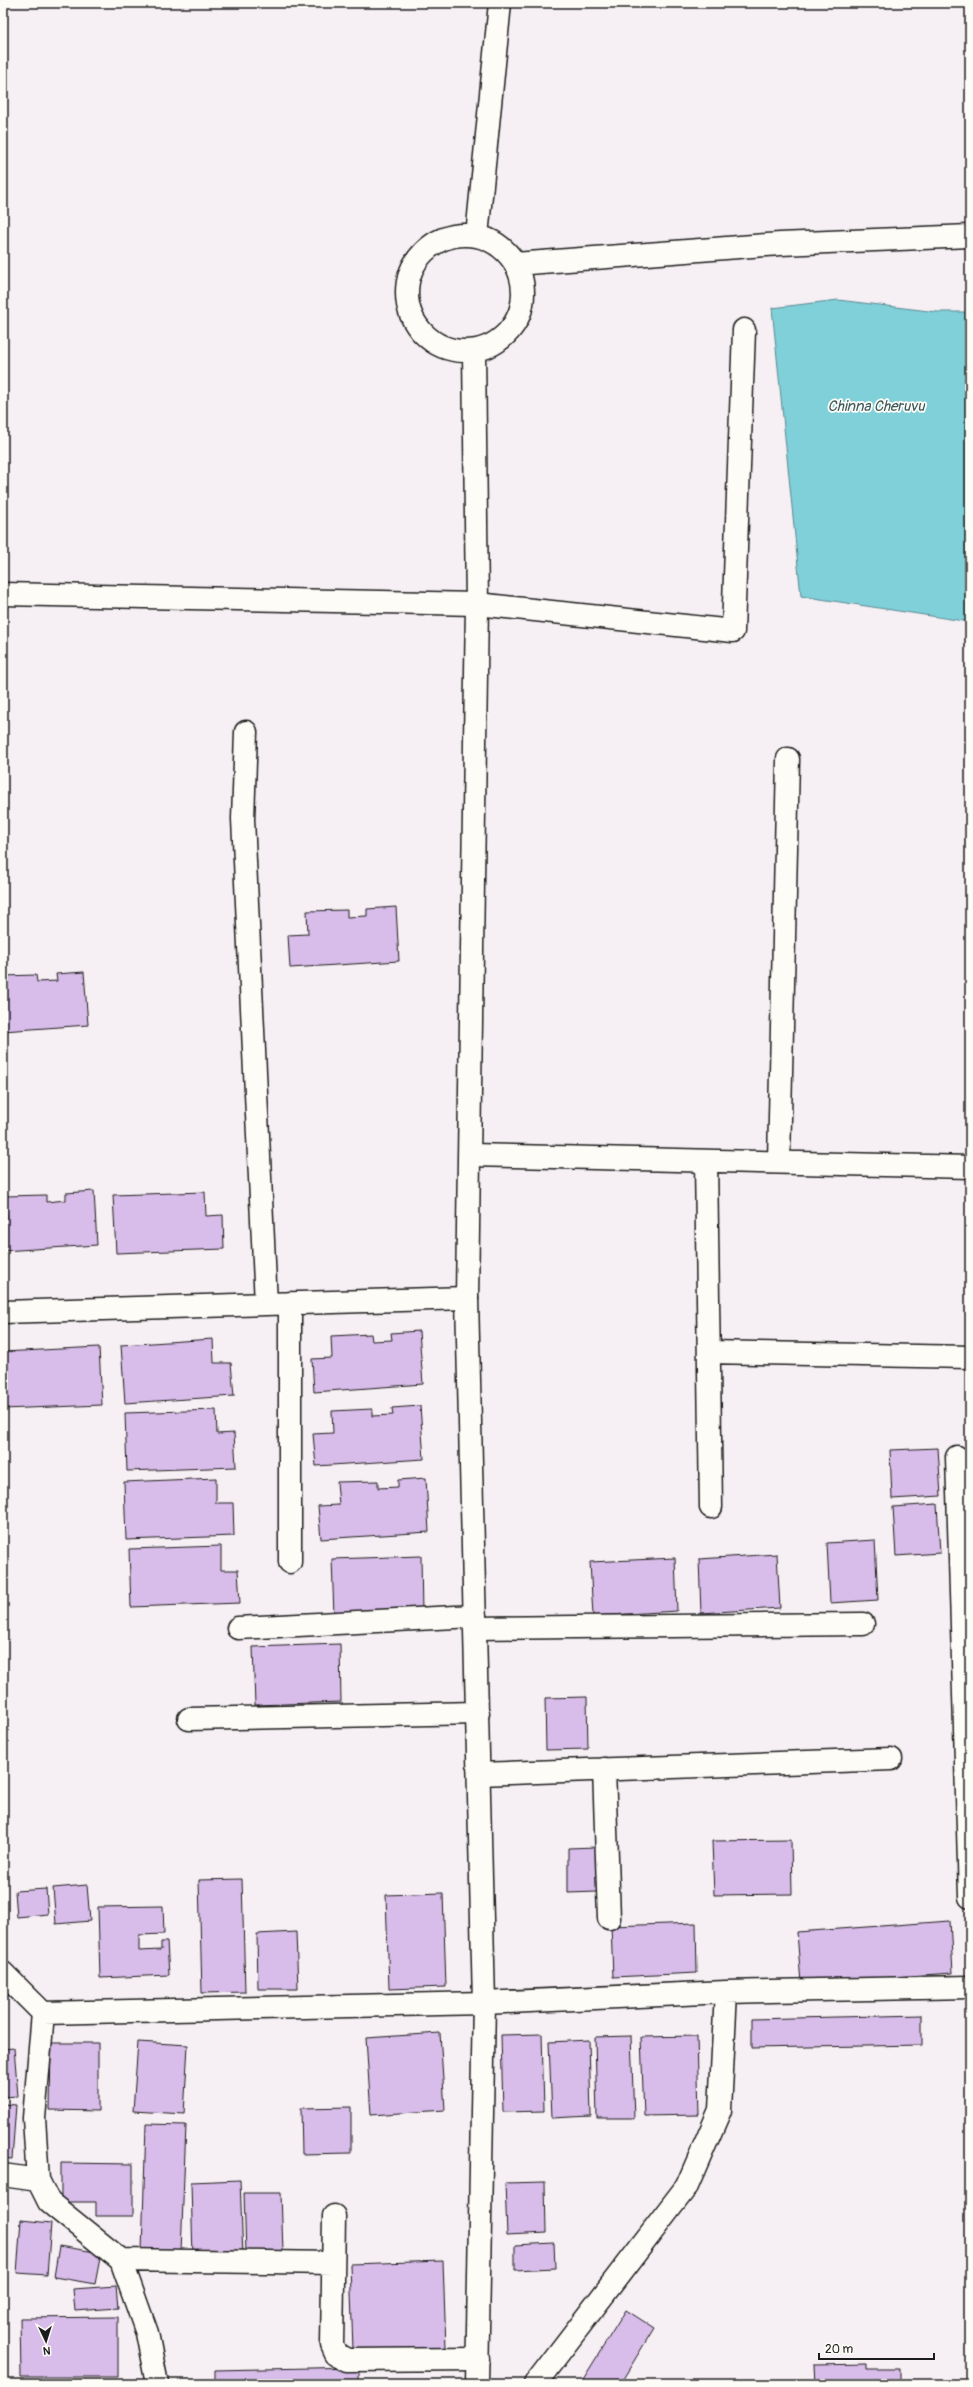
<svg xmlns="http://www.w3.org/2000/svg" width="973" height="2387" viewBox="0 0 973 2387" font-family="Pangolin,sans-serif">
	<style>
		.water { fill: #80d0da; stroke: #58888e }
		.building { fill: #d8bce9; stroke: #1c1c1c }
		.lines { fill: none; stroke-linecap: round; stroke-linejoin: round }
		.service-casing { stroke: #1c1c1c; stroke-width: 25 }
		.minor-casing { stroke: #1c1c1c; stroke-width: 25 }
		.tertiary-casing { stroke: #1c1c1c; stroke-width: 25 }
		.service { stroke: #fdfcf7; stroke-width: 22 }
		.minor { stroke: #fdfcf7; stroke-width: 22 }
		.tertiary { stroke: #fdfcf7; stroke-width: 22 }
		.labels { text-anchor: middle; stroke-width: 3.5; stroke-linejoin: round; paint-order: stroke }
		.water-label { font-size: 15px; font-style: italic; fill: #3f5b5e; stroke: #fdfcf7 }
	</style>
	<rect width="100%" height="100%" fill="#f6eff4"/>
	<filter id="ink" filterUnits="userSpaceOnUse"><feTurbulence type="fractalNoise" baseFrequency=".025" numOctaves="2"/><feDisplacementMap in="SourceGraphic" scale="8" xChannelSelector="R" yChannelSelector="G"/><feConvolveMatrix kernelMatrix="1 2 1 2 8 2 1 2 1" color-interpolation-filters="sRGB"/></filter>
	<g filter="url(#ink)">
		<!-- water -->
		<path class="water" d="M 838,300 L 937,312 L 970,312 L 970,622 L 801,596 L 772,308 Z"/>
		<!-- building -->
		<path class="building" d="M 396,907 L 399,961 L 290,968 L 288,935 L 308,934 L 307,911 L 347,910 L 347,917 L 367,916 L 367,909 Z
			M 84,972 L 88,1025 L 3,1031 L 3,976 L 36,975 L 37,982 L 57,981 L 56,974 Z
			M 94,1191 L 97,1245 L 3,1251 L 3,1219 L 7,1218 L 5,1196 L 46,1195 L 46,1202 L 66,1200 L 66,1193 Z
			M 205,1192 L 206,1216 L 223,1215 L 224,1249 L 116,1253 L 113,1195 Z
			M 419,1331 L 423,1384 L 314,1392 L 312,1359 L 332,1358 L 331,1336 L 371,1334 L 372,1341 L 392,1340 L 391,1333 Z
			M 213,1339 L 214,1363 L 231,1363 L 234,1396 L 125,1403 L 121,1345 Z
			M 99,1347 L 102,1405 L 3,1409 L 3,1352 Z
			M 420,1406 L 424,1459 L 316,1466 L 313,1434 L 333,1433 L 332,1411 L 372,1409 L 372,1416 L 393,1415 L 392,1408 Z
			M 216,1410 L 217,1434 L 234,1433 L 236,1467 L 127,1471 L 125,1413 Z
			M 938,1448 L 941,1496 L 892,1499 L 890,1450 Z
			M 216,1478 L 216,1503 L 233,1503 L 234,1536 L 126,1540 L 124,1482 Z
			M 426,1478 L 429,1532 L 321,1539 L 318,1506 L 339,1505 L 337,1482 L 378,1481 L 378,1488 L 398,1487 L 398,1480 Z
			M 937,1504 L 940,1553 L 896,1556 L 893,1507 Z
			M 875,1540 L 878,1600 L 830,1603 L 827,1543 Z
			M 221,1546 L 221,1570 L 238,1570 L 240,1603 L 131,1607 L 129,1549 Z
			M 777,1554 L 780,1608 L 701,1613 L 699,1559 Z
			M 421,1556 L 422,1614 L 334,1616 L 332,1559 Z
			M 675,1558 L 677,1611 L 593,1616 L 590,1562 Z
			M 340,1644 L 341,1702 L 255,1705 L 253,1647 Z
			M 587,1697 L 588,1749 L 546,1750 L 545,1698 Z
			M 791,1840 L 792,1894 L 714,1895 L 712,1841 Z
			M 596,1847 L 597,1892 L 568,1893 L 568,1848 Z
			M 242,1879 L 245,1992 L 202,1993 L 199,1880 Z
			M 87,1885 L 90,1921 L 56,1924 L 53,1888 Z
			M 46,1889 L 48,1914 L 17,1917 L 15,1891 Z
			M 443,1893 L 446,1987 L 389,1989 L 386,1895 Z
			M 163,1906 L 164,1934 L 139,1935 L 139,1951 L 161,1950 L 161,1942 L 167,1942 L 169,1975 L 100,1978 L 98,1907 Z
			M 950,1921 L 953,1973 L 801,1983 L 797,1932 Z
			M 696,1923 L 697,1973 L 613,1977 L 611,1926 Z
			M 296,1932 L 298,1989 L 258,1989 L 257,1934 Z
			M 922,2015 L 922,2045 L 752,2048 L 752,2019 Z
			M 440,2033 L 445,2110 L 371,2115 L 366,2038 Z
			M 542,2034 L 544,2111 L 503,2112 L 501,2035 Z
			M 631,2036 L 634,2118 L 597,2118 L 595,2037 Z
			M 697,2036 L 699,2115 L 644,2116 L 641,2037 Z
			M 589,2040 L 591,2116 L 552,2118 L 549,2042 Z
			M 138,2042 L 188,2045 L 184,2114 L 133,2111 Z
			M 51,2043 L 98,2043 L 98,2111 L 50,2110 Z
			M 14,2048 L 18,2096 L 3,2097 L 3,2049 Z
			M 3,2104 L 16,2105 L 12,2159 L 3,2158 Z
			M 351,2107 L 351,2153 L 302,2154 L 301,2108 Z
			M 146,2124 L 186,2125 L 181,2252 L 142,2251 Z
			M 61,2163 L 133,2164 L 133,2216 L 96,2216 L 96,2202 L 61,2202 Z
			M 240,2180 L 243,2257 L 193,2259 L 191,2182 Z
			M 545,2182 L 546,2233 L 507,2235 L 505,2183 Z
			M 244,2193 L 281,2193 L 283,2252 L 246,2253 Z
			M 21,2220 L 51,2223 L 47,2275 L 17,2273 Z
			M 554,2243 L 555,2268 L 515,2270 L 515,2245 Z
			M 59,2246 L 101,2253 L 95,2284 L 54,2277 Z
			M 443,2261 L 446,2348 L 353,2350 L 350,2264 Z
			M 116,2286 L 118,2308 L 75,2311 L 73,2289 Z
			M 626,2310 L 654,2328 L 620,2384 L 580,2384 Z
			M 118,2317 L 118,2377 L 21,2377 L 20,2318 Z
			M 866,2364 L 866,2369 L 900,2369 L 900,2384 L 815,2384 L 814,2365 Z
			M 359,2367 L 359,2384 L 215,2384 L 215,2370 Z"/>
		<g class="lines">
			<defs>
				<path id="service" d="M 238,1628 L 475,1616
					M 189,1719 L 478,1713"/>
				<path id="minor" d="M 3,594 L 477,604 L 733,631 L 744,330
					M 246,732 L 243,819 L 266,1304
					M 470,1155 L 970,1167
					M 706,1161 L 711,1507
					M 779,1162 L 788,759
					M 290,1303 L 290,1562
					M 3,1312 L 467,1298
					M 709,1352 L 970,1357
					M 957,1457 L 970,1897
					M 476,1628 L 863,1624
					M 604,1769 L 609,1918
					M 479,1774 L 891,1759
					M 3,1973 L 43,2013 L 34,2118 L 38,2180 L 49,2202 L 121,2260 L 147,2333 L 157,2384
					M 43,2013 L 484,2003 L 726,1992 L 970,1987
					M 3,2175 L 38,2180
					M 334,2216 L 332,2345 L 336,2354 L 347,2360 L 478,2359
					M 121,2260 L 333,2263
					M 535,2384 L 687,2186 L 720,2110 L 726,1992"/>
				<path id="tertiary" d="M407 293a58 58 0 1 1 116 0a58 58 0 1 1-116 0Z
					M 477,236 L 500,3
					M 515,264 L 780,244 L 970,236
					M 474,351 L 477,604 L 467,1298 L 484,2003 L 477,2384"/>
			</defs>
			<!-- service casing -->
			<use href="#service" class="service-casing"/>
			<!-- minor casing -->
			<use href="#minor" class="minor-casing"/>
			<!-- tertiary casing -->
			<use href="#tertiary" class="tertiary-casing"/>
			<!-- service -->
			<use href="#service" class="service"/>
			<!-- minor -->
			<use href="#minor" class="minor"/>
			<!-- tertiary -->
			<use href="#tertiary" class="tertiary"/>
		</g>
	</g>
	<g class="labels">
		<!-- water labels -->
		<g class="water-label">
			<text x="876" y="411">Chinna Cheruvu</text>
		</g>
	</g>
	<!-- margin -->
	<rect width="973" height="2387" fill="none" stroke="#fdfcf7" stroke-width="16"/>
	<rect x="8" y="8" width="957" height="2371" fill="none" stroke="#1c1c1c" stroke-width="1.5" filter="url(#ink)"/>
	<!-- north arrow -->
	<g transform="translate(46 2341) rotate(176)" stroke="#fdfcf7" stroke-width="3" paint-order="stroke">
	<path d="M0-3L7 15L0 10L-7 15Z" fill="#1c1c1c"/>
	<text y="-6" font-size="11" font-weight="bold" text-anchor="middle" fill="#1c1c1c">N</text>
	</g>
	<!-- scale -->
	<path d="M819 2353v6h115v-6" fill="none" stroke="#1c1c1c" stroke-width="2"/>
	<text x="825" y="2353" font-size="12" fill="#1c1c1c" stroke="#fdfcf7" stroke-width="3" paint-order="stroke">20 m</text>
</svg>
